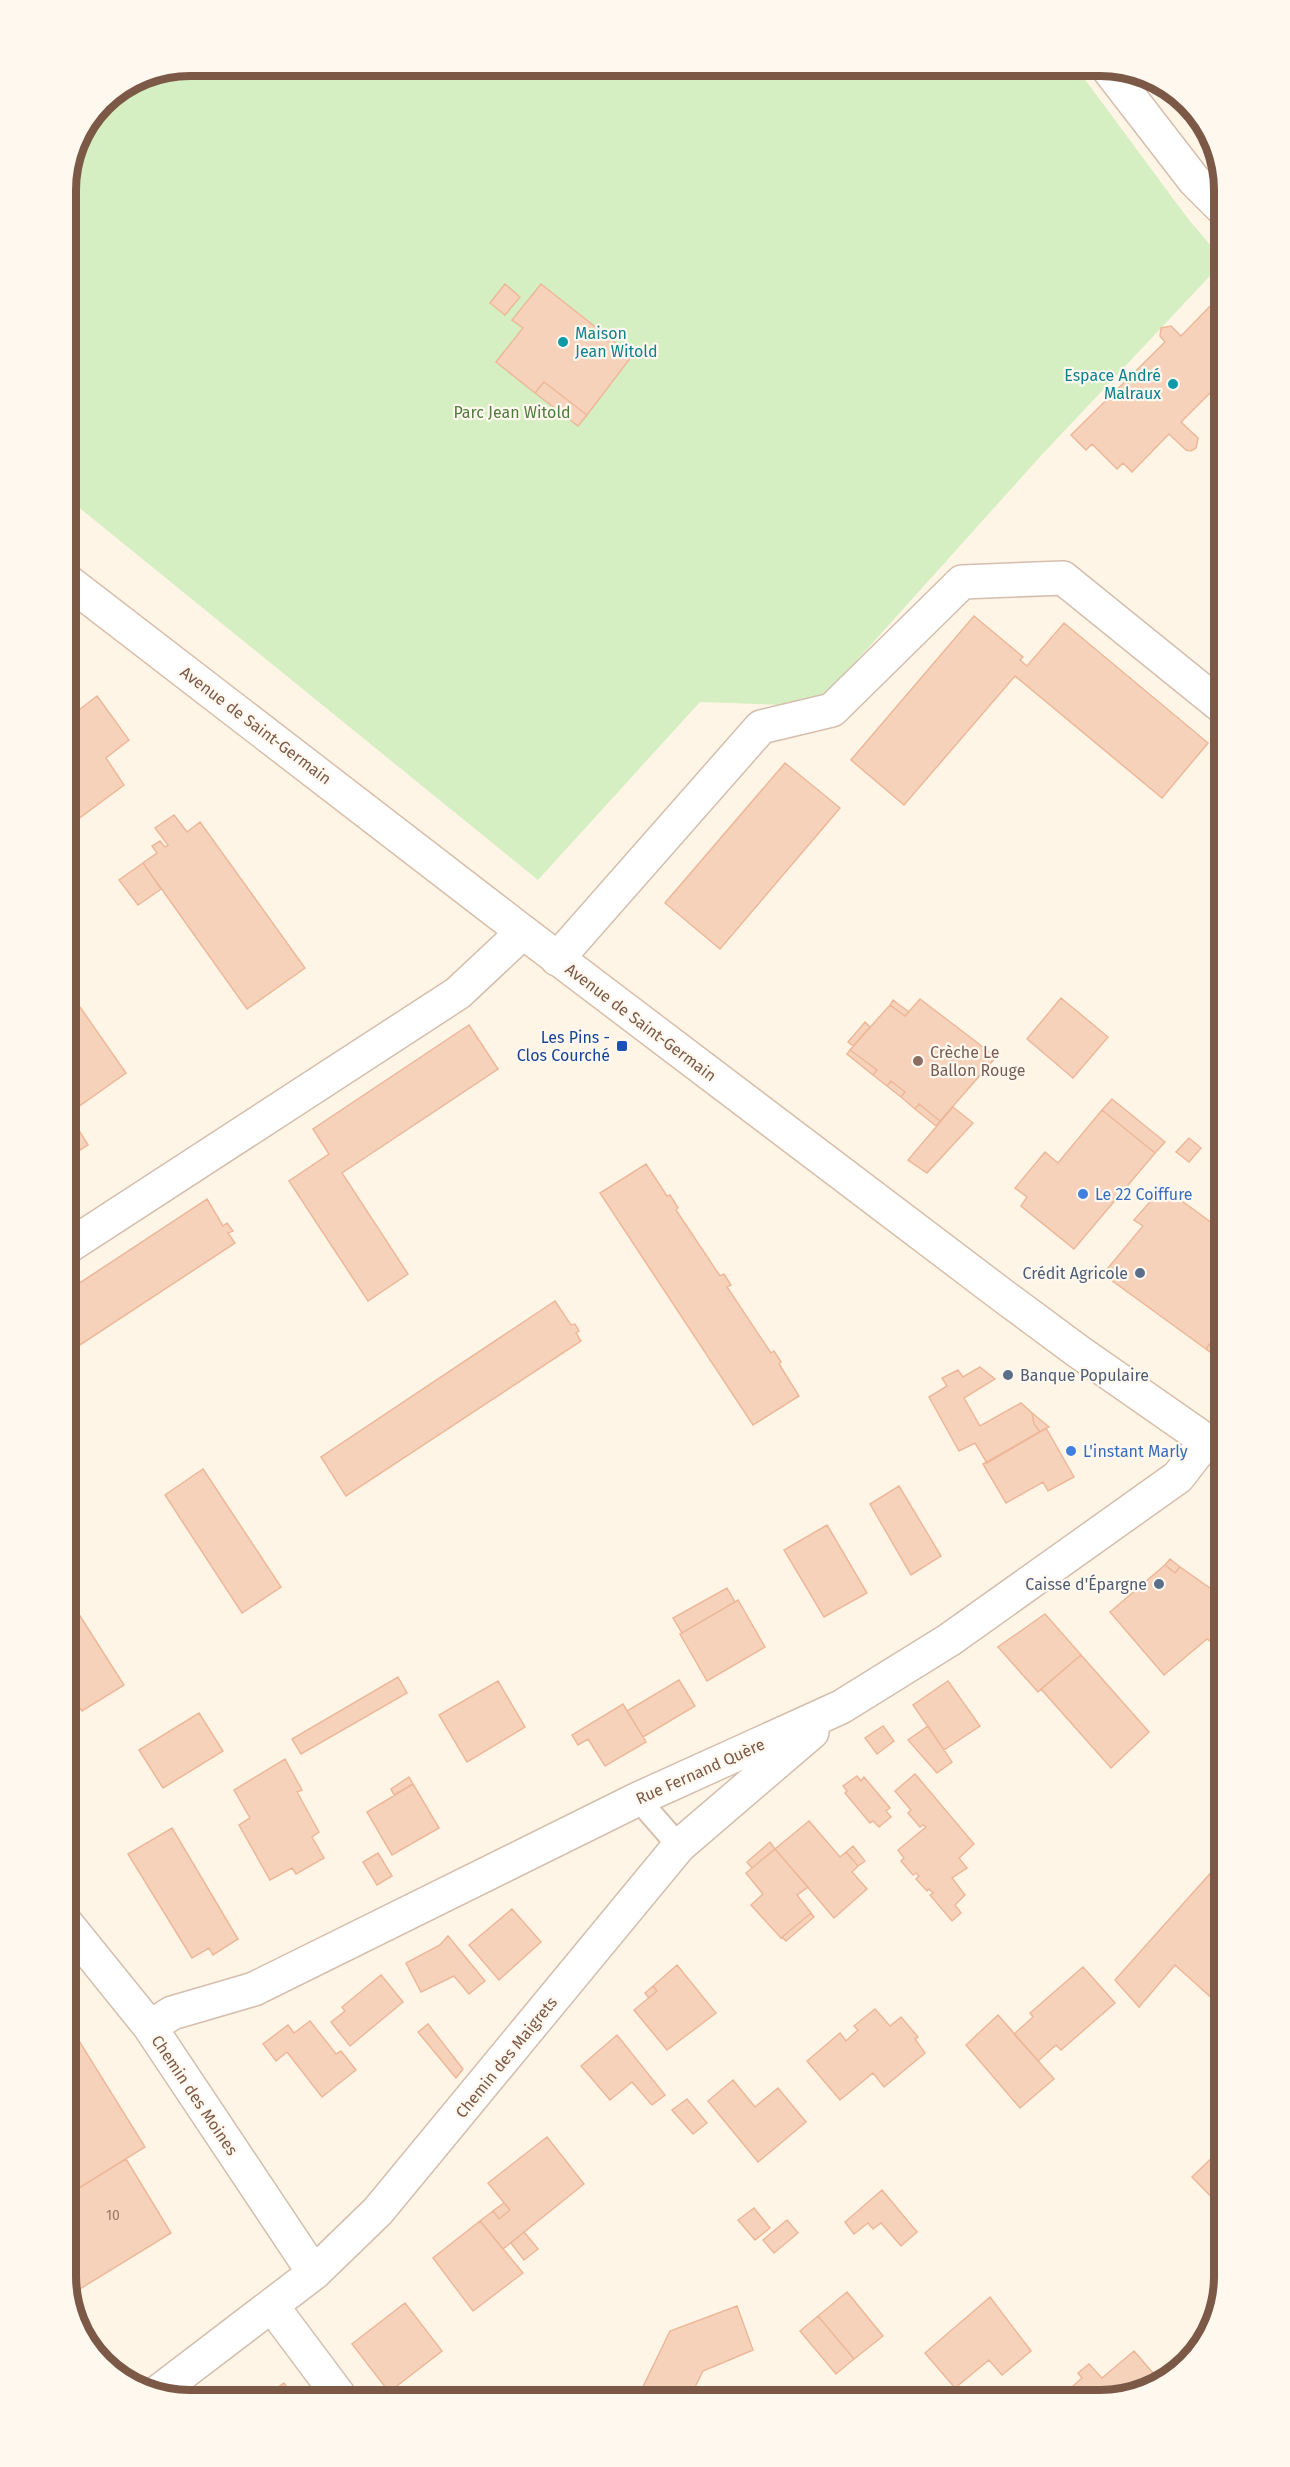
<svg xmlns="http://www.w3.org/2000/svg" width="1290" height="2467" viewBox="0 0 1290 2467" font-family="'Fira Sans',sans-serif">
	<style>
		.green { fill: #d5efc2 }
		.building { fill: #f7d2bb; stroke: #ecb899; stroke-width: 1.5 }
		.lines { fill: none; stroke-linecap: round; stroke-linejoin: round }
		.service-casing { stroke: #d5bead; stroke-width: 26 }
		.minor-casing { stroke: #d5bead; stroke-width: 36 }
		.secondary-casing { stroke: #d9bea9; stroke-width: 36 }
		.service { stroke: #fff; stroke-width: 22 }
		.minor { stroke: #fff; stroke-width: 33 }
		.secondary { stroke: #fff; stroke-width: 33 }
		.culture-dot { fill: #0f9aa8; stroke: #fff8ef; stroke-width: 2 }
		.transit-dot { fill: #1a4fb4; stroke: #fff8ef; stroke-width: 2 }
		.education-dot { fill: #8d6e63; stroke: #fff8ef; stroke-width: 2 }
		.shop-dot { fill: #3f7fe0; stroke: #fff8ef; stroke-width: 2 }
		.service-dot { fill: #5c6f8a; stroke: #fff8ef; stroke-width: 2 }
		.labels { text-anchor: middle; stroke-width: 4.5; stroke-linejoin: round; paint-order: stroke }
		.number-label { font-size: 14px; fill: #9b7764 }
		.culture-label { font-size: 16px; fill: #0d838f; stroke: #fff8ef; text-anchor: start }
		.park-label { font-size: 16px; fill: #4f7d3b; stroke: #fff8ef }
		.street-label { font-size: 16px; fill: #7c5947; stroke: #fff8ef }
		.transit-label { font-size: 16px; fill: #164399; stroke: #fff8ef; text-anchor: end }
		.education-label { font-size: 16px; fill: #785e54; stroke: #fff8ef; text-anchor: start }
		.shop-label { font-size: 16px; fill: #366cbe; stroke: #fff8ef; text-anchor: start }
		.service-label { font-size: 16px; fill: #4e5e75; stroke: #fff8ef; text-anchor: end }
		.rim { fill: none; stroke: #7c5947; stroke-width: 8 }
	</style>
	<rect width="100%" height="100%" fill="#fff5e6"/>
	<!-- green -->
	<path class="green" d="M 190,66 L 1075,66 L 1189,220 L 1224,261 L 1038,459 L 816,706 L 700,702 L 538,880 L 66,497 L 66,182 L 76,142 L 103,102 L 143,75 Z"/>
	<!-- building -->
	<path class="building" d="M 505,284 L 520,297 L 505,315 L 490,303 Z
		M 541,284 L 632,356 L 587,415 L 544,382 L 535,393 L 496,362 L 523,328 L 512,320 Z
		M 1216,300 L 1224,309 L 1224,404 L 1211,392 L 1181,422 L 1198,438 L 1196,448 L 1191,451 L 1186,450 L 1169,434 L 1132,472 L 1123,463 L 1117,469 L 1092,444 L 1086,450 L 1071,435 L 1165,342 L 1160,336 L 1161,328 L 1171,326 L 1181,336 Z
		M 544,382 L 587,415 L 578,426 L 535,393 Z
		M 974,616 L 1023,657 L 1020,660 L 1027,666 L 1064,623 L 1208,743 L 1162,798 L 1015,676 L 904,805 L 851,760 Z
		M 97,696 L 129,740 L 106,758 L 124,785 L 66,828 L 66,720 Z
		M 785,763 L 840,808 L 720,949 L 665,903 Z
		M 174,815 L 187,832 L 200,822 L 305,968 L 247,1009 L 143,863 L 157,853 L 152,846 L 160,841 L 165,847 L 168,845 L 155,828 Z
		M 143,863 L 161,889 L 138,905 L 119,880 Z
		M 66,987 L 126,1073 L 68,1114 L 66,1112 Z
		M 1061,998 L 1108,1037 L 1073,1078 L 1027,1039 Z
		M 920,999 L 996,1057 L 940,1121 L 919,1104 L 915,1109 L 901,1097 L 905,1092 L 891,1081 L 887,1086 L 873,1075 L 877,1070 L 850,1050 L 890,1005 L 905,1016 Z
		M 893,1000 L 909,1012 L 905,1016 L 890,1005 Z
		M 865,1022 L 870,1027 L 853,1046 L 848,1042 Z
		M 469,1025 L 498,1069 L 342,1173 L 408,1274 L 368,1301 L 289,1181 L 329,1154 L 313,1129 Z
		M 850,1050 L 877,1070 L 873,1075 L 847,1054 Z
		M 891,1081 L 905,1092 L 901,1097 L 887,1086 Z
		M 1112,1099 L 1165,1142 L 1155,1153 L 1102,1110 Z
		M 919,1104 L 940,1121 L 936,1126 L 915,1109 Z
		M 953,1107 L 973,1123 L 927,1173 L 908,1160 Z
		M 1102,1110 L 1155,1153 L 1074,1249 L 1021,1206 L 1027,1197 L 1015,1188 L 1045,1152 L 1058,1163 Z
		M 75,1124 L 88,1145 L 80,1150 L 66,1132 Z
		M 1189,1138 L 1201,1148 L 1189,1162 L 1176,1152 Z
		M 646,1164 L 667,1196 L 670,1195 L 678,1208 L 676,1210 L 720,1276 L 724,1274 L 731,1285 L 727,1287 L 771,1353 L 774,1351 L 781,1362 L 779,1364 L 799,1396 L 753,1425 L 600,1193 Z
		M 1163,1187 L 1220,1229 L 1211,1240 L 1224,1250 L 1224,1324 L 1206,1349 L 1103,1274 L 1143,1226 L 1134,1220 Z
		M 207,1199 L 223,1226 L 227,1223 L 233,1231 L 228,1233 L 235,1243 L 66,1354 L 66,1292 Z
		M 555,1301 L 571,1325 L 575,1324 L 579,1331 L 576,1333 L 581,1341 L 346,1496 L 321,1457 Z
		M 1224,1324 L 1224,1362 L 1206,1349 Z
		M 980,1367 L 995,1379 L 964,1398 L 980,1426 L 1021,1403 L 1032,1413 L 1034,1424 L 1040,1432 L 987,1463 L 975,1443 L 959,1451 L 929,1397 L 947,1386 L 942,1378 L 958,1370 L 963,1377 Z
		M 1032,1413 L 1049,1427 L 1040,1432 L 1034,1424 Z
		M 1046,1428 L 1074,1477 L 1048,1491 L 1043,1482 L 1006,1503 L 983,1464 Z
		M 203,1469 L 281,1587 L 242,1613 L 165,1495 Z
		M 899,1486 L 941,1556 L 911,1575 L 870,1504 Z
		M 827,1525 L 867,1593 L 824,1617 L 784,1550 Z
		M 1170,1559 L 1180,1567 L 1175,1573 L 1165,1565 Z
		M 1165,1565 L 1175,1573 L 1180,1567 L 1224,1598 L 1224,1626 L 1213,1643 L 1207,1639 L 1164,1675 L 1110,1612 Z
		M 727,1588 L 735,1602 L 682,1633 L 673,1618 Z
		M 66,1594 L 124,1685 L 82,1711 L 66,1688 Z
		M 738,1600 L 765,1647 L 707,1681 L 680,1634 Z
		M 1045,1614 L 1081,1655 L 1038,1692 L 998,1647 Z
		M 1081,1655 L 1149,1732 L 1111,1768 L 1041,1689 Z
		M 398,1677 L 407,1693 L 301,1754 L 292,1739 Z
		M 679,1680 L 695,1706 L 643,1737 L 627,1711 Z
		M 498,1681 L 525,1727 L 467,1762 L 439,1715 Z
		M 948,1681 L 980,1726 L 944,1750 L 913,1705 Z
		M 623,1704 L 646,1742 L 605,1766 L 588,1739 L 578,1745 L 572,1735 Z
		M 199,1713 L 223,1751 L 163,1788 L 139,1750 Z
		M 883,1726 L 894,1741 L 877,1754 L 865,1738 Z
		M 928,1726 L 952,1762 L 937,1773 L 908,1740 Z
		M 285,1759 L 302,1790 L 297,1792 L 319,1832 L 312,1837 L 324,1858 L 296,1874 L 292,1868 L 270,1880 L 239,1825 L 250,1818 L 234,1790 Z
		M 915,1774 L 974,1844 L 959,1858 L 967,1868 L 952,1878 L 965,1895 L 955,1905 L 961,1913 L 952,1921 L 930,1895 L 933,1893 L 929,1889 L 927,1891 L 916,1879 L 919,1876 L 916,1873 L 913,1875 L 901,1861 L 904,1858 L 898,1850 L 926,1827 L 923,1825 L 920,1827 L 908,1813 L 911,1810 L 895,1791 Z
		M 857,1776 L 861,1781 L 864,1777 L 890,1808 L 886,1811 L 891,1817 L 879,1827 L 873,1821 L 870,1823 L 845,1793 L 847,1791 L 843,1786 Z
		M 409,1777 L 413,1784 L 394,1795 L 391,1789 Z
		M 413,1784 L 439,1828 L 392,1855 L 367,1812 Z
		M 809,1821 L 840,1857 L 846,1852 L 858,1866 L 852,1872 L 867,1889 L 834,1918 L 775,1849 Z
		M 172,1828 L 238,1939 L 213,1955 L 209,1948 L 192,1958 L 128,1854 Z
		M 770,1842 L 775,1849 L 752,1868 L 747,1862 Z
		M 853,1846 L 865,1861 L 858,1866 L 846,1852 Z
		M 775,1849 L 808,1887 L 797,1895 L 811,1913 L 781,1938 L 751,1905 L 763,1894 L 746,1873 Z
		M 378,1853 L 392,1876 L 377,1885 L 363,1862 Z
		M 1224,1858 L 1224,2009 L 1175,1965 L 1139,2007 L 1115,1980 Z
		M 512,1909 L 541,1942 L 499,1980 L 469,1945 Z
		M 811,1913 L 814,1917 L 786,1941 L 782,1937 Z
		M 448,1936 L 485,1981 L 469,1994 L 454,1976 L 421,1992 L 406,1963 L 440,1945 Z
		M 677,1965 L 716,2013 L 667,2050 L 634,2010 L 657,1991 L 653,1986 Z
		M 1083,1967 L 1115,2003 L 1061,2050 L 1056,2045 L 1038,2061 L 1014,2034 L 1033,2017 L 1030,2013 Z
		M 381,1975 L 403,2002 L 350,2046 L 331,2022 L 345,2011 L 342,2007 Z
		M 653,1986 L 657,1991 L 649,1998 L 645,1993 Z
		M 875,2009 L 890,2026 L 901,2017 L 918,2037 L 915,2039 L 925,2053 L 884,2087 L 873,2073 L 840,2100 L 807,2061 L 840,2033 L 846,2041 L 858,2030 L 854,2026 Z
		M 998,2015 L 1054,2079 L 1020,2108 L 966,2045 Z
		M 66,2020 L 145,2147 L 66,2196 Z
		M 310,2021 L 336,2054 L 341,2051 L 356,2070 L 322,2097 L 287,2052 L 276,2061 L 263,2044 L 288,2025 L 294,2033 Z
		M 428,2024 L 463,2069 L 456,2078 L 418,2032 Z
		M 617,2035 L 665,2095 L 652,2105 L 632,2082 L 610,2100 L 581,2066 Z
		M 733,2080 L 755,2107 L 778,2088 L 806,2122 L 758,2162 L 708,2101 Z
		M 687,2099 L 707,2123 L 693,2134 L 672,2110 Z
		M 547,2137 L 584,2184 L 503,2249 L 480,2221 L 493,2211 L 499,2219 L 510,2210 L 488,2183 Z
		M 1224,2146 L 1224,2210 L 1192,2177 Z
		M 126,2159 L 171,2233 L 70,2295 L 66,2277 L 66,2196 Z
		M 882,2190 L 917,2232 L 901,2246 L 881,2223 L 873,2229 L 868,2223 L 854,2234 L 845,2222 Z
		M 504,2203 L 510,2210 L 499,2219 L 493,2211 Z
		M 754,2208 L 770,2228 L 755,2240 L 738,2220 Z
		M 787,2220 L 798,2233 L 774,2253 L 763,2240 Z
		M 480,2221 L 523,2273 L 473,2311 L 433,2258 Z
		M 524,2232 L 538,2249 L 524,2260 L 511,2243 Z
		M 847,2292 L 883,2336 L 854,2359 L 818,2316 Z
		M 990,2297 L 1031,2351 L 1002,2375 L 989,2360 L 955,2388 L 925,2353 Z
		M 405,2303 L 442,2351 L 389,2392 L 352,2344 Z
		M 737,2306 L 753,2350 L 703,2371 L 688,2401 L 663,2401 L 641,2391 L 670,2331 Z
		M 818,2316 L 854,2359 L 836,2374 L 800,2331 Z
		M 1134,2351 L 1159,2380 L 1146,2392 L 1100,2401 L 1069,2401 L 1064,2394 L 1082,2378 L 1078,2373 L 1089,2364 L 1102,2378 Z
		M 284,2383 L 296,2401 L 259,2401 L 259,2400 Z"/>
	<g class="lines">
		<defs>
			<path id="service" d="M 638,1799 L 679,1846"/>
			<path id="minor" d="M 1106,66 L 1194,180 L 1224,210
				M 557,959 L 761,727 L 832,710 L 962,582 L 1063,578 L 1220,705
				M 66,1248 L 458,993 L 523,932
				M 66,1923 L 150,2027 L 314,2273
				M 150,2027 L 172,2013 L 254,1989 L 638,1799 L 841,1707 L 949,1640 L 1178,1477 L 1206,1441
				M 272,2306 L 343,2401
				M 158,2392 L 314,2273 L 378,2211 L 679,1846 L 812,1732"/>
			<path id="secondary" d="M 66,580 L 523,932 L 1002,1295 L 1079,1352 L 1224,1453"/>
		</defs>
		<!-- service casing -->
		<use href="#service" class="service-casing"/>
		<!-- minor casing -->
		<use href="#minor" class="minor-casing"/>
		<!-- secondary casing -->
		<use href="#secondary" class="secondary-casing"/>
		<!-- service -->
		<use href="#service" class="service"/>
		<!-- minor -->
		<use href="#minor" class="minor"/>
		<!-- secondary -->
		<use href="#secondary" class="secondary"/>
	</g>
	<!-- markers -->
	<g class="culture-dot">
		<circle cx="563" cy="342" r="6"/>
		<circle cx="1173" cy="384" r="6"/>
	</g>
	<rect class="transit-dot" x="616" y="1040" width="12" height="12" rx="3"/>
	<circle class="education-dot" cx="918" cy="1061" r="6"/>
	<g class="shop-dot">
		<circle cx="1083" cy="1194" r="6"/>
		<circle cx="1071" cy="1451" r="6"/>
	</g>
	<g class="service-dot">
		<circle cx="1140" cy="1273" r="6"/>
		<circle cx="1008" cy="1375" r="6"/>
		<circle cx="1159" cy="1584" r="6"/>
	</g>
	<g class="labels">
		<!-- number labels -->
		<g class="number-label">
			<text x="113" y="2220">10</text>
		</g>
		<!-- culture labels -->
		<g class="culture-label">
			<text x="575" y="339">Maison<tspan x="575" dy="18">Jean Witold</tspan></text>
			<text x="1161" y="381" text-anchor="end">Espace André<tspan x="1161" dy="18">Malraux</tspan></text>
		</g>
		<!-- park labels -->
		<g class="park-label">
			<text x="512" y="418">Parc Jean Witold</text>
		</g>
		<!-- street labels -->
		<g class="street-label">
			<text transform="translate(256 725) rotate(37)" y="6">Avenue de Saint-Germain</text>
			<text transform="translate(641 1022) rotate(37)" y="6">Avenue de Saint-Germain</text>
			<text transform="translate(700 1771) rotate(-24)" y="6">Rue Fernand Quère</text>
			<text transform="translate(506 2057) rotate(-51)" y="6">Chemin des Maigrets</text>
			<text transform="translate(195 2095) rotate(56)" y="6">Chemin des Moines</text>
		</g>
		<!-- transit labels -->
		<g class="transit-label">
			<text x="610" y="1043">Les Pins -<tspan x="610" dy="18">Clos Courché</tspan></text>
		</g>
		<!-- education labels -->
		<g class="education-label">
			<text x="930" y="1058">Crèche Le<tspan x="930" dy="18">Ballon Rouge</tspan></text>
		</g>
		<!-- shop labels -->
		<g class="shop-label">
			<text x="1095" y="1200">Le 22 Coiffure</text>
			<text x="1083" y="1457">L'instant Marly</text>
		</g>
		<!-- service labels -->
		<g class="service-label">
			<text x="1128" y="1279">Crédit Agricole</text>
			<text x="1020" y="1381" text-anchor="start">Banque Populaire</text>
			<text x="1147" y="1590">Caisse d'Épargne</text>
		</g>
	</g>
	<!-- crop -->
	<path d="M0 0H1290V2467H0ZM190 76H1100A114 114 0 0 1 1214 190V2276A114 114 0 0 1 1100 2390H190A114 114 0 0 1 76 2276V190A114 114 0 0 1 190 76Z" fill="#fff8ef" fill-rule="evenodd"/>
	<path class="rim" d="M190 76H1100A114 114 0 0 1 1214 190V2276A114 114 0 0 1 1100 2390H190A114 114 0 0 1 76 2276V190A114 114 0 0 1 190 76Z"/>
</svg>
